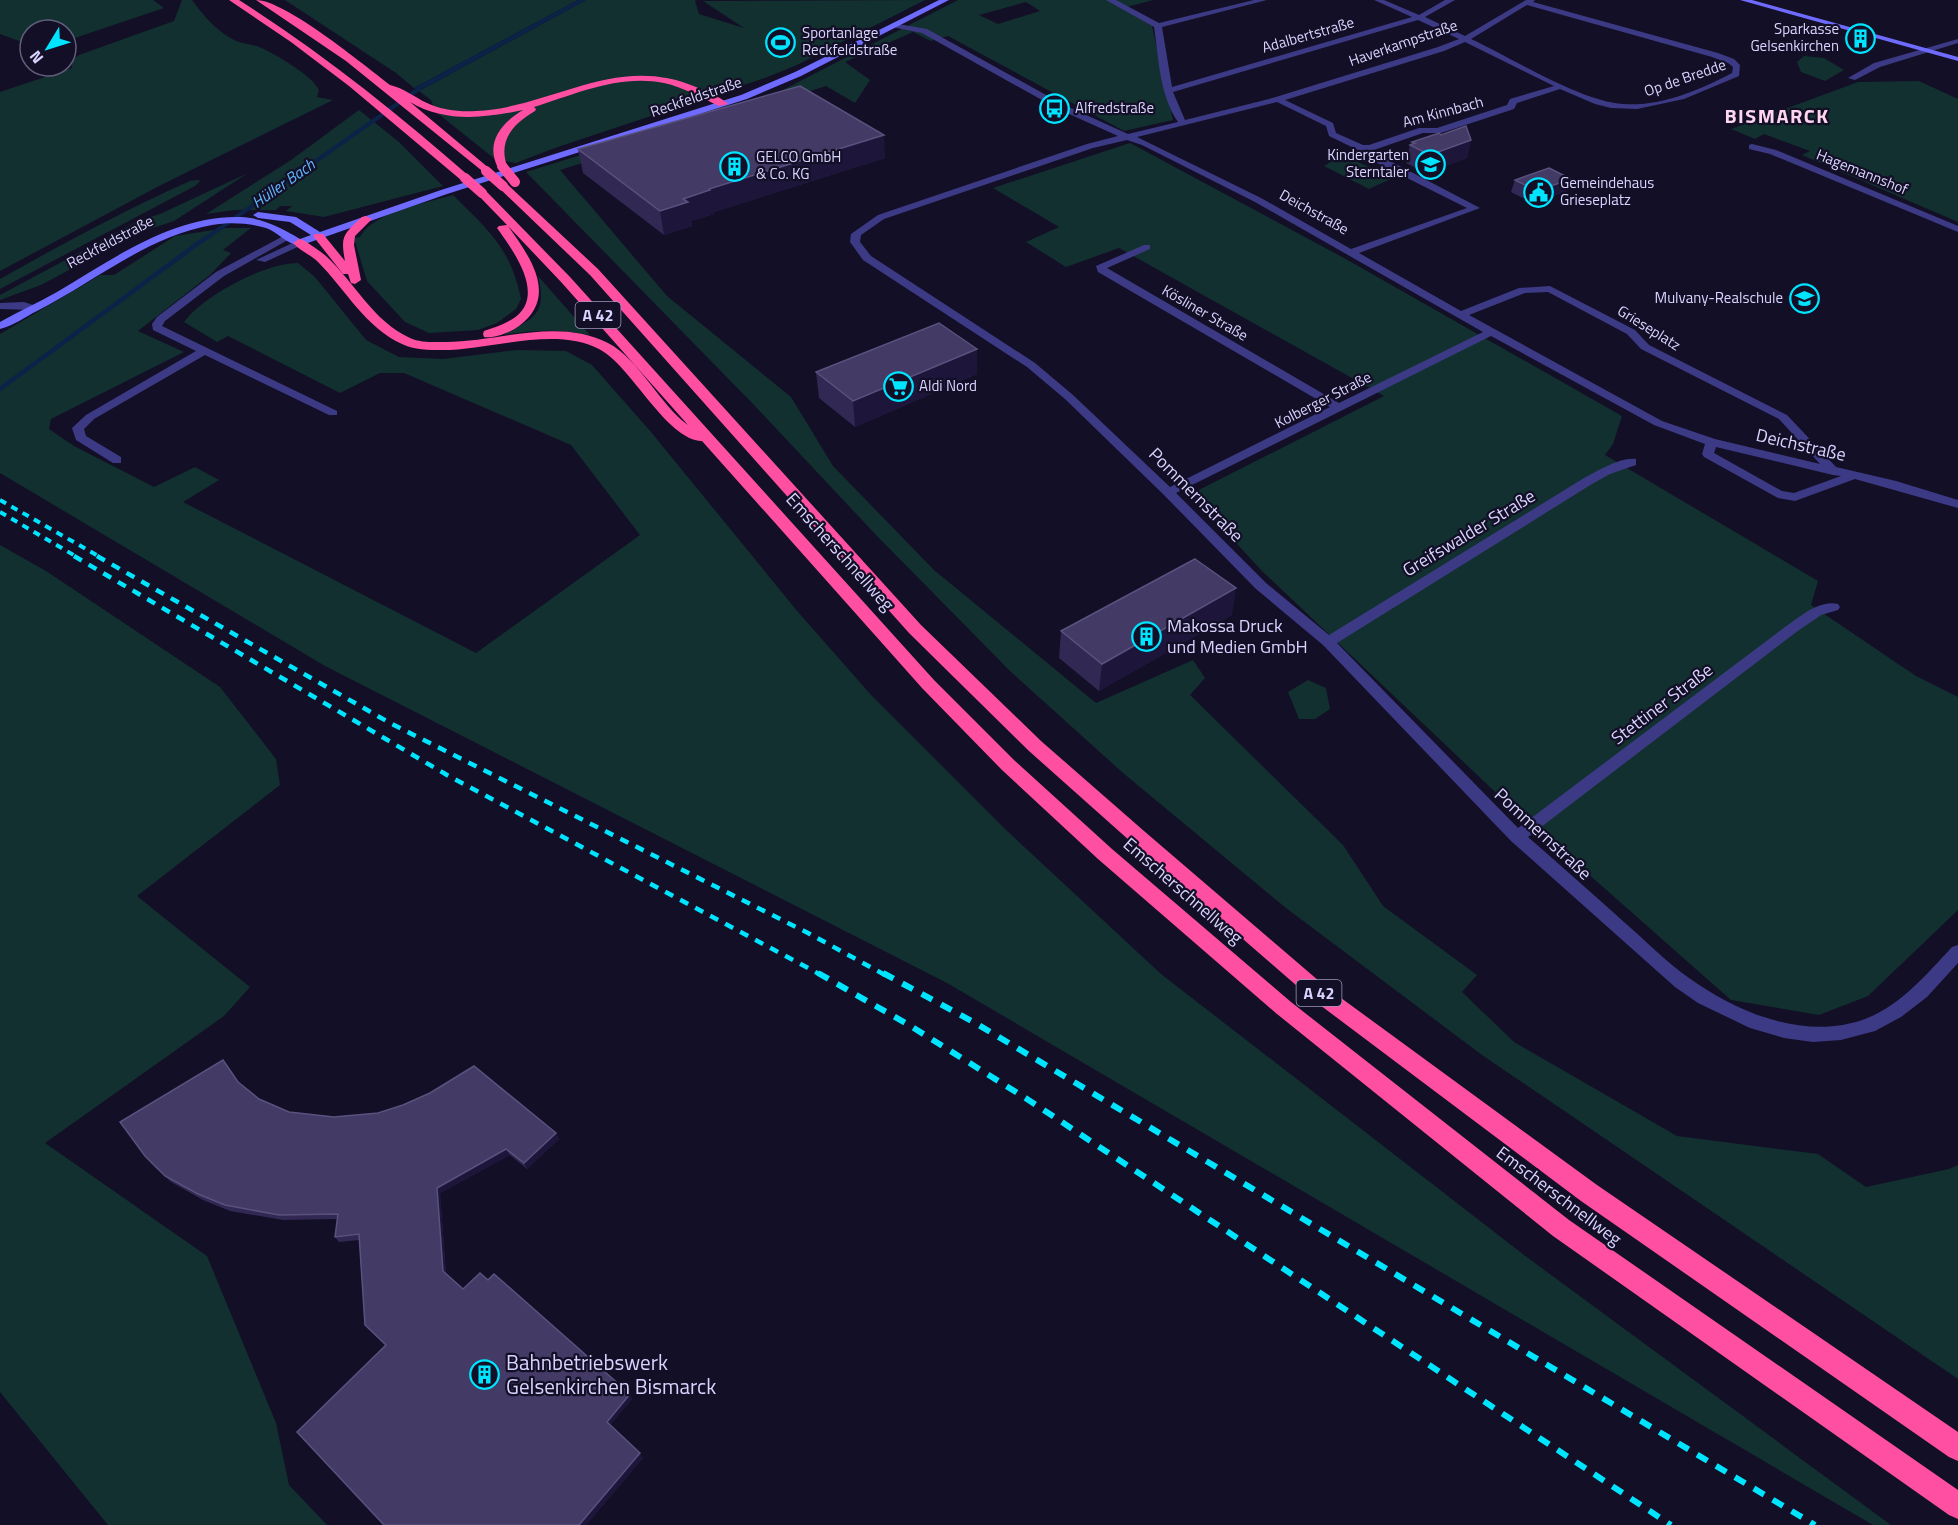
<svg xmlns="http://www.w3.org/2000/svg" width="1958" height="1525" viewBox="0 0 1958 1525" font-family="'Titillium Web',sans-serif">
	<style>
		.green { fill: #12302f; fill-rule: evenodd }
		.water { fill: #0c2248 }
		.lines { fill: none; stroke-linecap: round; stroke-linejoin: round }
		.stream-far1 { stroke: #0c2248; stroke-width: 4 }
		.stream { stroke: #0c2248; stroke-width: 4.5 }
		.street { fill: #3d3a85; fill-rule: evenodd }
		.secondary { fill: #6f6bff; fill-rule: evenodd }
		.highway { fill: #ff4fa3; fill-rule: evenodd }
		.rail-far2 { stroke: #00e5ff; stroke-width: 4; stroke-dasharray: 7 6; stroke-linecap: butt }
		.rail-far1 { stroke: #00e5ff; stroke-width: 4.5; stroke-dasharray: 9 8; stroke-linecap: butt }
		.rail { stroke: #00e5ff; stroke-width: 6; stroke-dasharray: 12 10; stroke-linecap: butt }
		.highway-bridge { stroke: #ff4fa3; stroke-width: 10 }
		.wall { fill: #312854 }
		.shaded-wall { fill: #1d163a }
		.building { fill: #433a66; stroke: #5a527e; stroke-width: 1.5 }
		.labels { text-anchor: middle; stroke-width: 4.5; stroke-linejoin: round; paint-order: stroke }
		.far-poi-label { font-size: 15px; fill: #d9d4ff; stroke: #130f26; text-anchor: start }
		.far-street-label { font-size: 15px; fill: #d9d4ff; stroke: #130f26 }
		.far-water-label { font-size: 16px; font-style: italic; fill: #62b6ff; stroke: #130f26 }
		.shield { fill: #130f26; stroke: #9e99be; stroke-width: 1.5 }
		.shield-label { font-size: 16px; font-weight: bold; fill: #d9d4ff }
		.street-label { font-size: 18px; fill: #d9d4ff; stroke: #130f26 }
		.poi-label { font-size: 18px; fill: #d9d4ff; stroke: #130f26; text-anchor: start }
		.far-district-label { font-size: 20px; font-weight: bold; letter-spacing: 1.5px; fill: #ffd6f0; stroke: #130f26 }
		.near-poi-label { font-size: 21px; fill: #d9d4ff; stroke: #130f26; text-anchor: start }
	</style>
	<rect width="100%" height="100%" fill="#130f26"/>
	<!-- green -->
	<path class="green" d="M 0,0 L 153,0 L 164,8 L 66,41 L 66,30 L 30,30 L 30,45 L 0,34 Z
		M 182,0 L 192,0 C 204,16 217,32 236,41 C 243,44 252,44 259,47 C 274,53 313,76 319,90 L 317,97 L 333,100 L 159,186 L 0,271 L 0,92 L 72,68 L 71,61 L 79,55 L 174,21 Z
		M 285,0 L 578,0 L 414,88 L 396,73 Z
		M 586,0 L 697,0 L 695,1 L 699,14 L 744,28 L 703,1 L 925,0 L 797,65 L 765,78 L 552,149 L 516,163 L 496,160 L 436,112 L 431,100 L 419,91 Z
		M 958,0 L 1153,0 L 1123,8 L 1152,26 L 1173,120 L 1124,131 L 948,36 L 931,41 L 913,32 L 845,62 L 870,80 L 855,103 L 826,86 L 560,170 L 667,296 L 791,397 L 833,466 L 934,570 L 1096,703 L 1193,660 L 1205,678 L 1190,695 L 1343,845 L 1383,906 L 1477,975 L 1462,992 L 1514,1042 L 1677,1136 L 1818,1154 L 1866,1187 L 1949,1169 L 1958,1165 L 1958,1379 L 1482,1055 L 1286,908 L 1123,773 L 1010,671 L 877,536 L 756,407 L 526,172 L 771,96 ZM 1026,2 L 1040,11 L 998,24 L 979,15 Z
		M 1804,56 L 1824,58 L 1844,70 L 1825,81 L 1801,72 L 1797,62 Z
		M 1919,81 L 1958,99 L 1958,222 L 1802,155 L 1810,151 L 1764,134 L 1755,139 L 1731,129 L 1858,82 Z
		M 359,110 L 399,142 L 443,186 L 324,217 L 286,211 L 292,206 L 280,206 L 276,210 L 234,210 L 206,214 L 291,160 Z
		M 1130,143 L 1344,258 L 1622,416 L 1613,444 L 1605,455 L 1818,581 L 1811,605 L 1916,676 L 1958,697 L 1958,910 L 1868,996 L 1819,1015 L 1731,1000 L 1491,788 L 1262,571 L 1191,494 L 1384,396 L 1119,248 L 1066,267 L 1026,242 L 1059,227 L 993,188 Z
		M 1339,157 C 1360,160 1375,172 1395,177 L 1369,189 L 1324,166 Z
		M 248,173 L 174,221 L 141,232 L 41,285 L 0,300 L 0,295 L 140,220 L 160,214 Z
		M 198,180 L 200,181 L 195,186 L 0,289 L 0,279 C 62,244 125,210 190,181 Z
		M 453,195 C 489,231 510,247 521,299 L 516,309 L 497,323 L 478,330 L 429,333 L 405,322 L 367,281 L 354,238 L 360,237 C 373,212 426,203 453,195 Z
		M 226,228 L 251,228 L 223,250 L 231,253 L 210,275 L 138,331 L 184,352 L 51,419 L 49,429 L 74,446 L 154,487 L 195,467 L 219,480 L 183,502 L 476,653 L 640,535 L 571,445 L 404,373 L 380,373 L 340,393 L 228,336 L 217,342 L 184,322 C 203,296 264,263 298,263 L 315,277 L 366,340 L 399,357 L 443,359 L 517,350 L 566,351 L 592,365 L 651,432 L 798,612 L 872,696 L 1004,828 L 1161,974 L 1528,1258 L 1891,1525 L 1873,1525 L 947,983 L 325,666 L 0,473 L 0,334 L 92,280 L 100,275 L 114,275 L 175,236 Z
		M 538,276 L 590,335 C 555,329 537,330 502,335 C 533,319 548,314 538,276 Z
		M 0,545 L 46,571 L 220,687 L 276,759 L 280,785 L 137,896 L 250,987 L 224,1016 L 45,1143 L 207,1256 L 276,1423 L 289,1485 L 327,1525 L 108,1525 L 0,1392 Z
		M 1308,680 L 1326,688 L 1330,709 L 1315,719 L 1299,719 L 1288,692 Z"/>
	<!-- water -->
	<path class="water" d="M 578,0 L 586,0 L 419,91 L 414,88 Z"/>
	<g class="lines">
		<!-- stream-far1 -->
		<path class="stream-far1" d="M 202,241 L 423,86"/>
		<!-- stream -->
		<path class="stream" d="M 0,389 L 204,239"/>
		<!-- street -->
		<path class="street" d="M 1106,0 L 1116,0 L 1159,23 L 1254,0 L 1267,0 L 1162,27 L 1172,87 L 1412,17 L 1374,0 L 1384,0 L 1419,15 L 1445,0 L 1455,0 L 1425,17 L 1465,36 L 1526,0 L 1535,0 L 1533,2 L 1718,53 L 1734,59 L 1740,65 L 1739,76 L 1684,99 L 1637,109 L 1611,108 L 1595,104 L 1560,89 L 1517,103 L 1514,109 L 1441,133 L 1423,133 L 1371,151 L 1480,208 L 1359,253 L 1461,311 L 1519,288 L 1550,286 L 1635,330 L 1649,345 L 1787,415 L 1836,467 L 1896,481 L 1958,500 L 1958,508 L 1855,479 L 1795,501 L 1778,498 L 1704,457 L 1702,454 L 1705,444 L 1654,425 L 1491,336 L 1176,493 L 1266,583 L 1329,635 L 1584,478 C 1598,471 1620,457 1636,459 L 1636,465 L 1610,474 L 1592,484 L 1337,643 L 1518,828 L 1785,627 C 1799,617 1820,599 1838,604 L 1840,607 L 1838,610 L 1821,615 L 1795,633 L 1528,837 C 1560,865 1592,893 1624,922 C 1645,940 1666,962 1689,978 C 1738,1013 1805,1041 1865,1019 C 1901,1005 1926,975 1952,947 L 1958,945 L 1958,963 L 1927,997 L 1901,1017 L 1875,1031 L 1841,1040 L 1813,1042 L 1784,1038 L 1750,1028 L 1698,1003 L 1675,987 L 1511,841 L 1323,645 L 1256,589 L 1164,495 L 1065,399 L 1027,367 L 863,260 L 850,242 L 851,234 L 878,215 L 1087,144 L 1118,136 L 1058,109 L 922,33 L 892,27 L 892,23 L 927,29 L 1064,105 L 1128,134 L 1178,122 C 1159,94 1159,59 1154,27 ZM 1527,5 L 1712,57 L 1728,63 L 1733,67 L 1732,73 C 1700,90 1660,107 1623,104 C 1580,101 1512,58 1471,39 ZM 1418,20 L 1459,39 L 1438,47 L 1269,99 L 1185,120 L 1173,92 ZM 1465,42 L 1554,86 L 1510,99 L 1507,105 L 1437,128 L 1419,128 L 1369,145 L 1363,145 L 1336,133 L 1333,123 L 1285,100 L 1444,51 ZM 1277,102 L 1326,126 L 1329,136 L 1358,150 L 1377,163 L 1467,208 L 1351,249 L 1261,198 L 1137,137 ZM 1127,140 L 1142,145 L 1255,202 L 1483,332 L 1339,403 L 1107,268 L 1150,249 L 1150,245 L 1144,245 L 1096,266 L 1098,272 L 1330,407 L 1170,487 L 1073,395 L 1035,363 L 871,256 L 860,242 L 861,235 L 884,219 L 1093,148 ZM 1548,292 L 1627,334 L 1641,349 L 1779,419 L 1820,464 L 1715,439 L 1662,421 L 1469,315 L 1525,293 ZM 1716,447 L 1833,475 L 1841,476 L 1794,493 L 1782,491 L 1714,453 Z
			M 1958,39 L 1958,43 L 1880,67 L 1855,80 L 1848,78 L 1874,63 Z
			M 1752,144 L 1776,150 L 1958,226 L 1958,232 L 1770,154 L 1749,149 L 1749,145 Z
			M 287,234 L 295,236 L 224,276 L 165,321 L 162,326 L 337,411 L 337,415 L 329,415 L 205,355 L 94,419 L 84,429 L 86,436 L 121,457 L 121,463 L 113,463 L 76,440 L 72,428 L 86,415 L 196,351 L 153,330 L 152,324 L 157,317 L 216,272 Z
			M 299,240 L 302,241 L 302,245 L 265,262 L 256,260 Z
			M 24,302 L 39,307 L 34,310 L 0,309 L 0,303 Z"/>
		<!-- secondary -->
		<path class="secondary" d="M 939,0 L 949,0 L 801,76 L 747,99 L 447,194 L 302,245 C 289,247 278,232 266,228 C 249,223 230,222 212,225 C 148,236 94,282 37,311 C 25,317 13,326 0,329 L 0,322 C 19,311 38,303 57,292 C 113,259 173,215 241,217 C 263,218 282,228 300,239 L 311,235 L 290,222 L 258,218 L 253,215 L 258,212 L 296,217 L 320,232 L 441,190 L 741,95 L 795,72 Z
			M 1740,0 L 1752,0 L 1958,57 L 1958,61 Z"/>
		<!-- highway -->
		<path class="highway" d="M 229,0 L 239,0 C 321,52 396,112 469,176 L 469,180 L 461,180 L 349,86 L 291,42 Z
			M 256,0 C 285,0 364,65 390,85 C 404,88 414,97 427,103 C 441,110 460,112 476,111 C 555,107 615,53 696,87 C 706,92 720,96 728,104 L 719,106 C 702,98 683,87 664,83 C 619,74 576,94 534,107 L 536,109 L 535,111 C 513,124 498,140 507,166 L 502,169 L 498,168 C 485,143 501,123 523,110 C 486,118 444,123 410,102 L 490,169 L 491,171 L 486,174 L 346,61 Z
			M 503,183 L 507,184 L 598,269 L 921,625 L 1041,741 L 1144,831 L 1326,987 L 1597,1185 L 1958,1432 L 1958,1461 L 1949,1457 L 1581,1201 L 1312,999 L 1130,841 L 1029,751 L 909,633 L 590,275 L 499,188 L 499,184 Z
			M 482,190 L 486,191 L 570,277 L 934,680 L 1014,760 L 1112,849 L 1291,1002 L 1569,1220 L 1958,1490 L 1958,1519 L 1949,1515 L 1553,1236 L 1277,1014 L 1098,859 L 1002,770 L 922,688 L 702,441 C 666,440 631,365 599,349 C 555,326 490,350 442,350 C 429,350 414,350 402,344 C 366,328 345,289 318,262 C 311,255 300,251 293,243 L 299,239 L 303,240 C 311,245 319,250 326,256 C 355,283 373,321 410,338 C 421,343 434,342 446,342 C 498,342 558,317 608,343 C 639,359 660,405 688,425 L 562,283 L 508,226 C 530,257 559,296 519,326 C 511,332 494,339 484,337 L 483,334 L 484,331 C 496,327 509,323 519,314 C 543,290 512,249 497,228 L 499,226 L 507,225 L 476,193 Z
			M 366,216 L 372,219 L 355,236 L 354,245 L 361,280 L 355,284 L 351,283 L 348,274 L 343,274 L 313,236 L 315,234 L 323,234 L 345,261 C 340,235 344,234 362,217 Z"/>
		<!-- rail-far2 -->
		<path class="rail-far2" d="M 0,500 L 100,557
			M 0,512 L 77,557"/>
		<!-- rail-far1 -->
		<path class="rail-far1" d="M 74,556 L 447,775 L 821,975
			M 97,556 L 390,723 L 808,933 L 885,975"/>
		<!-- rail -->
		<path class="rail" d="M 818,973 L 909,1025 L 1027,1099 L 1671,1525
			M 883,973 L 977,1024 L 1815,1525"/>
		<!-- highway-bridge -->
		<path class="highway-bridge" d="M 502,166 L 515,182
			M 486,171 L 503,186
			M 465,178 L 482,193"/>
	</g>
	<!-- wall -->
	<path class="wall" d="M 1441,135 L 1471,140 L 1467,158 L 1426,173 L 1406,163 L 1410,145 L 1411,144 L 1412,142 Z
		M 578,149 L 885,158 L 714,212 L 714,214 L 691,221 L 692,226 L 664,235 L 583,173 Z
		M 1515,180 L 1567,191 L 1533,203 L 1511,192 Z
		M 816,372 L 977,374 L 855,427 L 819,398 Z
		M 1232,615 L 1099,691 L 1059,658 L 1061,631 Z
		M 239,1083 L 259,1099 L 289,1112 L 334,1117 L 556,1133 L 559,1139 L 527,1169 L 510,1155 L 440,1193 L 446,1274 L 463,1289 L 632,1399 L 610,1425 L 643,1458 L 586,1525 L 384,1525 L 385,1345 L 365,1325 L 359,1240 L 339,1242 L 335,1237 L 337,1219 L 283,1220 L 230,1211 L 203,1200 L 171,1182 L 150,1162 Z"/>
	<!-- shaded-wall -->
	<path class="shaded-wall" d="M 884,135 L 885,158 L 714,212 L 714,214 L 691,221 L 692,226 L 664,235 L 660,211 L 683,199 L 709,189 Z
		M 1471,140 L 1467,158 L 1426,173 L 1430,155 Z
		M 1571,179 L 1567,191 L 1533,203 L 1537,191 Z
		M 977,349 L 977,374 L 855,427 L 853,401 Z
		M 1236,588 L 1232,615 L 1099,691 L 1102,664 Z
		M 556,1133 L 559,1139 L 527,1169 L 524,1163 Z
		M 506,1149 L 510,1155 L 440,1193 L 446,1277 L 443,1271 L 437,1188 Z
		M 630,1394 L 632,1399 L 609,1427 L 607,1422 Z
		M 640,1453 L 643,1458 L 586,1525 L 579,1525 Z"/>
	<!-- building -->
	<path class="building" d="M 800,86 L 884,135 L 709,189 L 710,190 L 683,199 L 688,202 L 660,211 L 578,149 Z
		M 1466,126 L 1471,140 L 1430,155 L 1410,145 L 1415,143 L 1412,142 L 1439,133 L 1441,135 Z
		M 1549,168 L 1571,179 L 1537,191 L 1515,180 Z
		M 939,323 L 977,349 L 853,401 L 816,372 Z
		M 1195,559 L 1236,588 L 1102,664 L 1061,631 Z
		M 223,1060 L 238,1082 L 259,1099 L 289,1112 L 334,1117 L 378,1113 L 403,1105 L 430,1093 L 474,1066 L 556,1133 L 524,1163 L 506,1149 L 437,1188 L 443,1271 L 463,1289 L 480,1273 L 488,1280 L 494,1274 L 630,1394 L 607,1422 L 640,1453 L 579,1525 L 384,1525 L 297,1432 L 386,1345 L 365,1325 L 359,1234 L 335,1237 L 338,1214 L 279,1215 L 225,1205 L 198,1194 L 165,1176 L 145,1156 L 120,1122 Z"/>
	<!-- icons -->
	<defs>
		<symbol id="building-ring" viewBox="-11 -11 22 22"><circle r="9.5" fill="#130f26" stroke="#00e5ff" stroke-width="1.5"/><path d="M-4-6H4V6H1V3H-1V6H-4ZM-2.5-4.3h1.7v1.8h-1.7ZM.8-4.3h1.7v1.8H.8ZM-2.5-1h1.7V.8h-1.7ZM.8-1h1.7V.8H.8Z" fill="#00e5ff"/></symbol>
		<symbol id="stadium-ring" viewBox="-11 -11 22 22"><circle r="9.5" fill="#130f26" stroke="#00e5ff" stroke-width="1.5"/><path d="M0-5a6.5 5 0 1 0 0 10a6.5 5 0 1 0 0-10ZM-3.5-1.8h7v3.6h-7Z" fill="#00e5ff"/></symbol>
		<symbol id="bus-ring" viewBox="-11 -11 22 22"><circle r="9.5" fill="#130f26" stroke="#00e5ff" stroke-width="1.5"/><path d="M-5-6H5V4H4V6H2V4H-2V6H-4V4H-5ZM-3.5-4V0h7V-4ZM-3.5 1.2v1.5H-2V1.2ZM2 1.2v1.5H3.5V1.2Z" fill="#00e5ff"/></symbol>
		<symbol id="school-ring" viewBox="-11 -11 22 22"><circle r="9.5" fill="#130f26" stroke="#00e5ff" stroke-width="1.5"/><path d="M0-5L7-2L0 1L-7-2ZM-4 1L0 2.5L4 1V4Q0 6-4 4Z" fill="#00e5ff"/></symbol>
		<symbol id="civic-ring" viewBox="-11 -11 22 22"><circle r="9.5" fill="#130f26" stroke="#00e5ff" stroke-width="1.5"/><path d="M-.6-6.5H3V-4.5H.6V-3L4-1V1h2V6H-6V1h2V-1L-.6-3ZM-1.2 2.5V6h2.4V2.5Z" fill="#00e5ff"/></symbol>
		<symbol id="supermarket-ring" viewBox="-11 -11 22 22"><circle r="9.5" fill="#130f26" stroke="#00e5ff" stroke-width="1.5"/><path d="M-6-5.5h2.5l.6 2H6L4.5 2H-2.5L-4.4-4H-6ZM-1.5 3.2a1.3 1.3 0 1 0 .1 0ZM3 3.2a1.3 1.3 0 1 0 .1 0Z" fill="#00e5ff"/></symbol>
	</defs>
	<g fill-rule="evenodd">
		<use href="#building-ring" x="1844" y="22" width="33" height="33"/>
		<use href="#stadium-ring" x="764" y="26" width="33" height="33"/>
		<use href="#bus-ring" x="1038" y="92" width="33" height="33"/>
		<use href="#school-ring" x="1414" y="148" width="33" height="33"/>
		<use href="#building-ring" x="718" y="150" width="33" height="33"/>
		<use href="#civic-ring" x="1522" y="176" width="33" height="33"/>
		<use href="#school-ring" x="1788" y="282" width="33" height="33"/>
		<use href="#supermarket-ring" x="882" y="370" width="33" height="33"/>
		<use href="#building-ring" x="1130" y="620" width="33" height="33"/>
		<use href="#building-ring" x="468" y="1358" width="33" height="33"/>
	</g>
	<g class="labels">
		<!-- far-poi labels -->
		<g class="far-poi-label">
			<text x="1839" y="34" text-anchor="end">Sparkasse<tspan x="1839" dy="17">Gelsenkirchen</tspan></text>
			<text x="802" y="38">Sportanlage<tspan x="802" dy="17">Reckfeldstraße</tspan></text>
			<text x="1075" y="113">Alfredstraße</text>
			<text x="1409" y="160" text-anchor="end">Kindergarten<tspan x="1409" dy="17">Sterntaler</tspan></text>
			<text x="756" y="162">GELCO GmbH<tspan x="756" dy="17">&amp; Co. KG</tspan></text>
			<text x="1560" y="188">Gemeindehaus<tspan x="1560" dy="17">Grieseplatz</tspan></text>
			<text x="1783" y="303" text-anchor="end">Mulvany-Realschule</text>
			<text x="919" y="391">Aldi Nord</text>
		</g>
		<!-- far-street labels -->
		<g class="far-street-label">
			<text transform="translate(1308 35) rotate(-16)" y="5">Adalbertstraße</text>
			<text transform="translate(1403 43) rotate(-19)" y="5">Haverkampstraße</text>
			<text transform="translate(1685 78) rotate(-19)" y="5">Op de Bredde</text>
			<text transform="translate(696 97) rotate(-19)" y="5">Reckfeldstraße</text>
			<text transform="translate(1443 112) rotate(-15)" y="5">Am Kinnbach</text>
			<text transform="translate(1862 172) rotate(22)" y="5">Hagemannshof</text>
			<text transform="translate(1314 212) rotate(29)" y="5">Deichstraße</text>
			<text transform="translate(110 242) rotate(-28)" y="5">Reckfeldstraße</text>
			<text transform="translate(1205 313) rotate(30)" y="5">Kösliner Straße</text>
			<text transform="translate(1649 328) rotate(32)" y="5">Grieseplatz</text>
			<text transform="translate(1323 400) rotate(-27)" y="5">Kolberger Straße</text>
		</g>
		<!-- far-water labels -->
		<g class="far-water-label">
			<text transform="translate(283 183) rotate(-35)" y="6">Hüller Bach</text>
		</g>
		<!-- shield labels -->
		<g class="shield">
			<rect x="575.5" y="302" width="45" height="26" rx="4.5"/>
			<rect x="1296.5" y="980" width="45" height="26" rx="4.5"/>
		</g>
		<g class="shield-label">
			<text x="598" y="321">A 42</text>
			<text x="1319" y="999">A 42</text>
		</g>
		<!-- street labels -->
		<g class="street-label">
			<text transform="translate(1801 445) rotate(13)" y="6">Deichstraße</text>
			<text transform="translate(1196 495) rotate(45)" y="6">Pommernstraße</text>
			<text transform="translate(1469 533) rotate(-31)" y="6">Greifswalder Straße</text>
			<text transform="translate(840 552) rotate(48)" y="6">Emscherschnellweg</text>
			<text transform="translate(1662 704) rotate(-37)" y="6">Stettiner Straße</text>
			<text transform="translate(1543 834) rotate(43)" y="6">Pommernstraße</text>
			<text transform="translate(1183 891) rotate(41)" y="6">Emscherschnellweg</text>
			<text transform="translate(1559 1196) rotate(37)" y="6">Emscherschnellweg</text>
		</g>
		<!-- poi labels -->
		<g class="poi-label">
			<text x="1167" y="632">Makossa Druck<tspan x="1167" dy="21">und Medien GmbH</tspan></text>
		</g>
		<!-- far-district labels -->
		<g class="far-district-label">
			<text x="1777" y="123">BISMARCK</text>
		</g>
		<!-- near-poi labels -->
		<g class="near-poi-label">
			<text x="506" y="1370">Bahnbetriebswerk<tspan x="506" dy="24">Gelsenkirchen Bismarck</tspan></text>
		</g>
	</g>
	<!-- north arrow -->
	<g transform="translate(48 48) rotate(232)"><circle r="28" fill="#130f26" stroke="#625e7d" stroke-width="1.5"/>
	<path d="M0-4.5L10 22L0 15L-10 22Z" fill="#00e5ff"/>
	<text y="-9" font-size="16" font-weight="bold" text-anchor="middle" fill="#d9d4ff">N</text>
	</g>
</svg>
